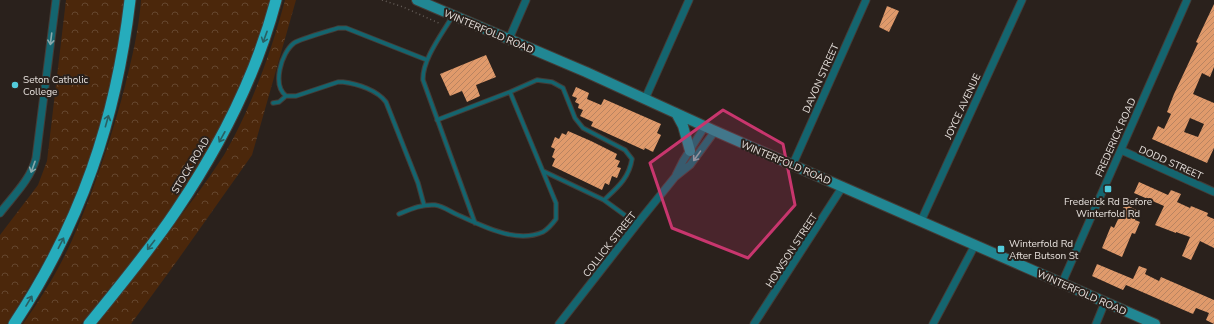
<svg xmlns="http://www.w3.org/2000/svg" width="1214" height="324" viewBox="0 0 1214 324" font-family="'Nunito Sans',sans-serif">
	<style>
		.forest { fill: url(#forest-crowns) }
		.building { fill: url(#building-hatch); fill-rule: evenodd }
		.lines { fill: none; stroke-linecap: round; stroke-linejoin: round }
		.service-casing { stroke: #443c37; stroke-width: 5.5 }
		.minor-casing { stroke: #443c37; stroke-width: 9 }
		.secondary-casing { stroke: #443c37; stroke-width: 12 }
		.trunk-casing { stroke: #443c37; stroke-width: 13 }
		.path { stroke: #675f5a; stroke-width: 1.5; stroke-dasharray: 1 3; stroke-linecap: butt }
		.service { stroke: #14656f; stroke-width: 3.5 }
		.minor { stroke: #14656f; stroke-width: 7 }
		.secondary { stroke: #218793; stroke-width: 10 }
		.trunk { stroke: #26acbc; stroke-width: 11 }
		.oneway { stroke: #286064 }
		.oneway2 { stroke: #88a9ac }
		.marked { fill: #c8366e; fill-opacity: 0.2; stroke: #c8366e; stroke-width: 3; stroke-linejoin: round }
		.poi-dot { fill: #53cbdb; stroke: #2a211c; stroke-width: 1.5 }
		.labels { text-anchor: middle; stroke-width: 4; stroke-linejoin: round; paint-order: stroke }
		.street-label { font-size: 10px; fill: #e7e1dd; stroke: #2a211c }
		.poi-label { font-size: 10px; fill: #e7e1dd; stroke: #2a211c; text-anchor: start }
	</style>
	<defs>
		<pattern id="forest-crowns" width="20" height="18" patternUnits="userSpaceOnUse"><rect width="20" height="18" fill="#4b270b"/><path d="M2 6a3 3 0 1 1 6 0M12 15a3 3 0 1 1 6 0" fill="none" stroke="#65462e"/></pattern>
		<pattern id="building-hatch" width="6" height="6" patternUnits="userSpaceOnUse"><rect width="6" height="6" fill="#e09a6b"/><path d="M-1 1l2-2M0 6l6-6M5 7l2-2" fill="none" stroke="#b98461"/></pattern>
	</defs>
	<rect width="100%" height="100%" fill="#2a211c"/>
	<!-- forest -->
	<path class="forest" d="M 66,0 L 124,0 C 122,16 121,32 118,48 C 107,109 88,171 62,227 C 46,260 26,292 7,324 L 0,324 L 0,235 L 38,185 L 47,161 Z
		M 141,0 L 271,0 C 263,26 255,52 244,77 C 229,115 209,150 188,184 C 157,234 117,278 81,324 L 23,324 C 38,302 52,281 64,257 C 74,238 81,218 89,199 C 103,161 115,125 125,86 C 132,58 139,29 141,0 Z
		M 285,0 L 296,0 L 252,155 L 177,261 L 131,324 L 97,324 C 120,295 142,265 165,236 C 186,209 206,183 224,155 C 250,111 272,50 285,0 Z"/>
	<!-- building -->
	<path class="building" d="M 1214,4 L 1214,67 L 1210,77 L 1202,73 L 1193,94 L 1214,103 L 1214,148 L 1207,163 L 1152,139 L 1158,126 L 1164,129 L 1171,114 L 1167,112 L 1174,94 L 1198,43 L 1196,42 ZM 1190,118 L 1204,124 L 1198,137 L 1184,132 Z
		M 887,6 L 899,11 L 889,32 L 879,27 Z
		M 486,55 L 496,77 L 476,85 L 480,96 L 467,102 L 462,91 L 450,96 L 440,74 Z
		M 576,87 L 589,93 L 587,99 L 601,105 L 604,99 L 661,124 L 657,133 L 661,135 L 653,152 L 645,148 L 644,150 L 591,126 L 593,122 L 580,116 L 583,110 L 578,108 L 579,104 L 575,102 L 577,98 L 572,96 Z
		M 568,131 L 591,141 L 617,154 L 615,159 L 620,161 L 617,167 L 621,168 L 617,178 L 612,176 L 609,185 L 605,183 L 602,190 L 552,166 L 555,159 L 552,157 L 555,149 L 551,147 L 555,137 L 559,139 L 562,133 L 566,135 Z
		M 1139,182 L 1168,195 L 1171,190 L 1181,194 L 1177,202 L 1190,208 L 1191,206 L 1208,213 L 1207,216 L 1214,219 L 1214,248 L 1200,241 L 1191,260 L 1182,256 L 1190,237 L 1176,232 L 1176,233 L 1155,225 L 1164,206 L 1134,193 Z
		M 1125,204 L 1138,211 L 1135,220 L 1140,222 L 1135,234 L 1132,233 L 1122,257 L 1102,248 L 1111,226 L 1114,228 Z
		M 1097,264 L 1133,279 L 1139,266 L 1147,269 L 1145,274 L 1159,281 L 1161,277 L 1214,300 L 1214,324 L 1206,320 L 1209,313 L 1196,308 L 1193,314 L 1126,285 L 1123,290 L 1092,276 Z"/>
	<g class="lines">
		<defs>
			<path id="service" d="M 452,17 C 442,34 422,60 423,80 L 475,223
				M 273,103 L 279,102 L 286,96
				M 437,120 L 510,92 L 537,80 L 552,82 L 563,88 L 575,118 L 583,128 L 625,150 L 632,159 C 629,178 618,187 604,200
				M 543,171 L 604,200 L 637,224
				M 424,205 L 418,183 L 386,102 C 377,90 358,84 343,82 L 338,82 L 296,96 L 286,96 C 272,85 281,53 294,43 C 300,39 329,31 338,28 L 346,28 L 427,60
				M 399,214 C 411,209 422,204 435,205 C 443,206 451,212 458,215 C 483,226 516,244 543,232 C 548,229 553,223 556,219 L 556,203 L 510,92"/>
			<path id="minor" d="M 509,39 L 526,0
				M 645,99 L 689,0
				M 1121,150 L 1214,192
				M 793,164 L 866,0
				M 676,175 L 683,161 L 705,126
				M 0,213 C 13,196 31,179 36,158 L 56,0
				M 921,221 L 1022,0
				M 1062,283 L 1187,0
				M 559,324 L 637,224 L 675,177 L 690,165 L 715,131
				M 754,324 L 843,186
				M 933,324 L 975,245
				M 1096,324 L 1105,302"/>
			<path id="secondary" d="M 417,0 L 586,72 L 715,131 L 1155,324
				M 676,113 L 683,126 L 690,151"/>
			<path id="trunk" d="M 14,324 C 81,223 116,120 130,0
				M 89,324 C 119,287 150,250 176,211 C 220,146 256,76 276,0"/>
		</defs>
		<!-- service casing -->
		<use href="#service" class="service-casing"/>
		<!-- minor casing -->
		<use href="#minor" class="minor-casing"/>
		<!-- secondary casing -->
		<use href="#secondary" class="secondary-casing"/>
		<!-- trunk casing -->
		<use href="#trunk" class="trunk-casing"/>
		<!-- path -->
		<path class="path" d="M 382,0 L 403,7 L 441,24"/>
		<!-- service -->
		<use href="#service" class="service"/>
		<!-- minor -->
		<use href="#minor" class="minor"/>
		<!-- secondary -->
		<use href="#secondary" class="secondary"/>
		<!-- trunk -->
		<use href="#trunk" class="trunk"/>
	</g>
	<!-- one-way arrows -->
	<defs><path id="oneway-shaft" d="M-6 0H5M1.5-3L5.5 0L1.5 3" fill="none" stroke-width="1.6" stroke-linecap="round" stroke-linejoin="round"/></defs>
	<g class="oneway">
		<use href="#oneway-shaft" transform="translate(265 37) rotate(110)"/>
		<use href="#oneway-shaft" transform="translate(107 121) rotate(-74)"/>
		<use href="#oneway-shaft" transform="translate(222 137) rotate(119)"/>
		<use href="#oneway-shaft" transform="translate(61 243) rotate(-63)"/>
		<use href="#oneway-shaft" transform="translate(151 245) rotate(128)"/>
		<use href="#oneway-shaft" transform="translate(29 301) rotate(-59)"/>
	</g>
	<g class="oneway2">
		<use href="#oneway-shaft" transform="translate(51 39) rotate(97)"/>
		<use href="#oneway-shaft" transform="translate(697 156) rotate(126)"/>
		<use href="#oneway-shaft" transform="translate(33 167) rotate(110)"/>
	</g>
	<!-- marked area -->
	<path class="marked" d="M 723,110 L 783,144 L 795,205 L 748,258 L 672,228 L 650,163 Z"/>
	<!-- markers -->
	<g class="poi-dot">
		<circle cx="15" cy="85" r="4"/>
		<rect x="1104" y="185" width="8" height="8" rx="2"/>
		<rect x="997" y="245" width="8" height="8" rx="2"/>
	</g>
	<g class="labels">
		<!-- street labels -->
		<g class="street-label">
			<text transform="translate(489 31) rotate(23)" y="4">WINTERFOLD ROAD</text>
			<text transform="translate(820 78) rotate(-66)" y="4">DAVON STREET</text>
			<text transform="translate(962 106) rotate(-65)" y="4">JOYCE AVENUE</text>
			<text transform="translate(1115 137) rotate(-66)" y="4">FREDERICK ROAD</text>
			<text transform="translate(786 162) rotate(23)" y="4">WINTERFOLD ROAD</text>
			<text transform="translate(1171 162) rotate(24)" y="4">DODD STREET</text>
			<text transform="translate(190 165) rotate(-59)" y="4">STOCK ROAD</text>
			<text transform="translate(609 244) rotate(-52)" y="4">COLLICK STREET</text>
			<text transform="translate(791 250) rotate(-57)" y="4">HOWSON STREET</text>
			<text transform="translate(1082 292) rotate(24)" y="4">WINTERFOLD ROAD</text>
		</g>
		<!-- poi labels -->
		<g class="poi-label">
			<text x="23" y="83">Seton Catholic<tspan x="23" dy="12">College</tspan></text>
			<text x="1108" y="205" text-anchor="middle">Frederick Rd Before<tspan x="1108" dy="12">Winterfold Rd</tspan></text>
			<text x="1009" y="247">Winterfold Rd<tspan x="1009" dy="12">After Butson St</tspan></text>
		</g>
	</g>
</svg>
